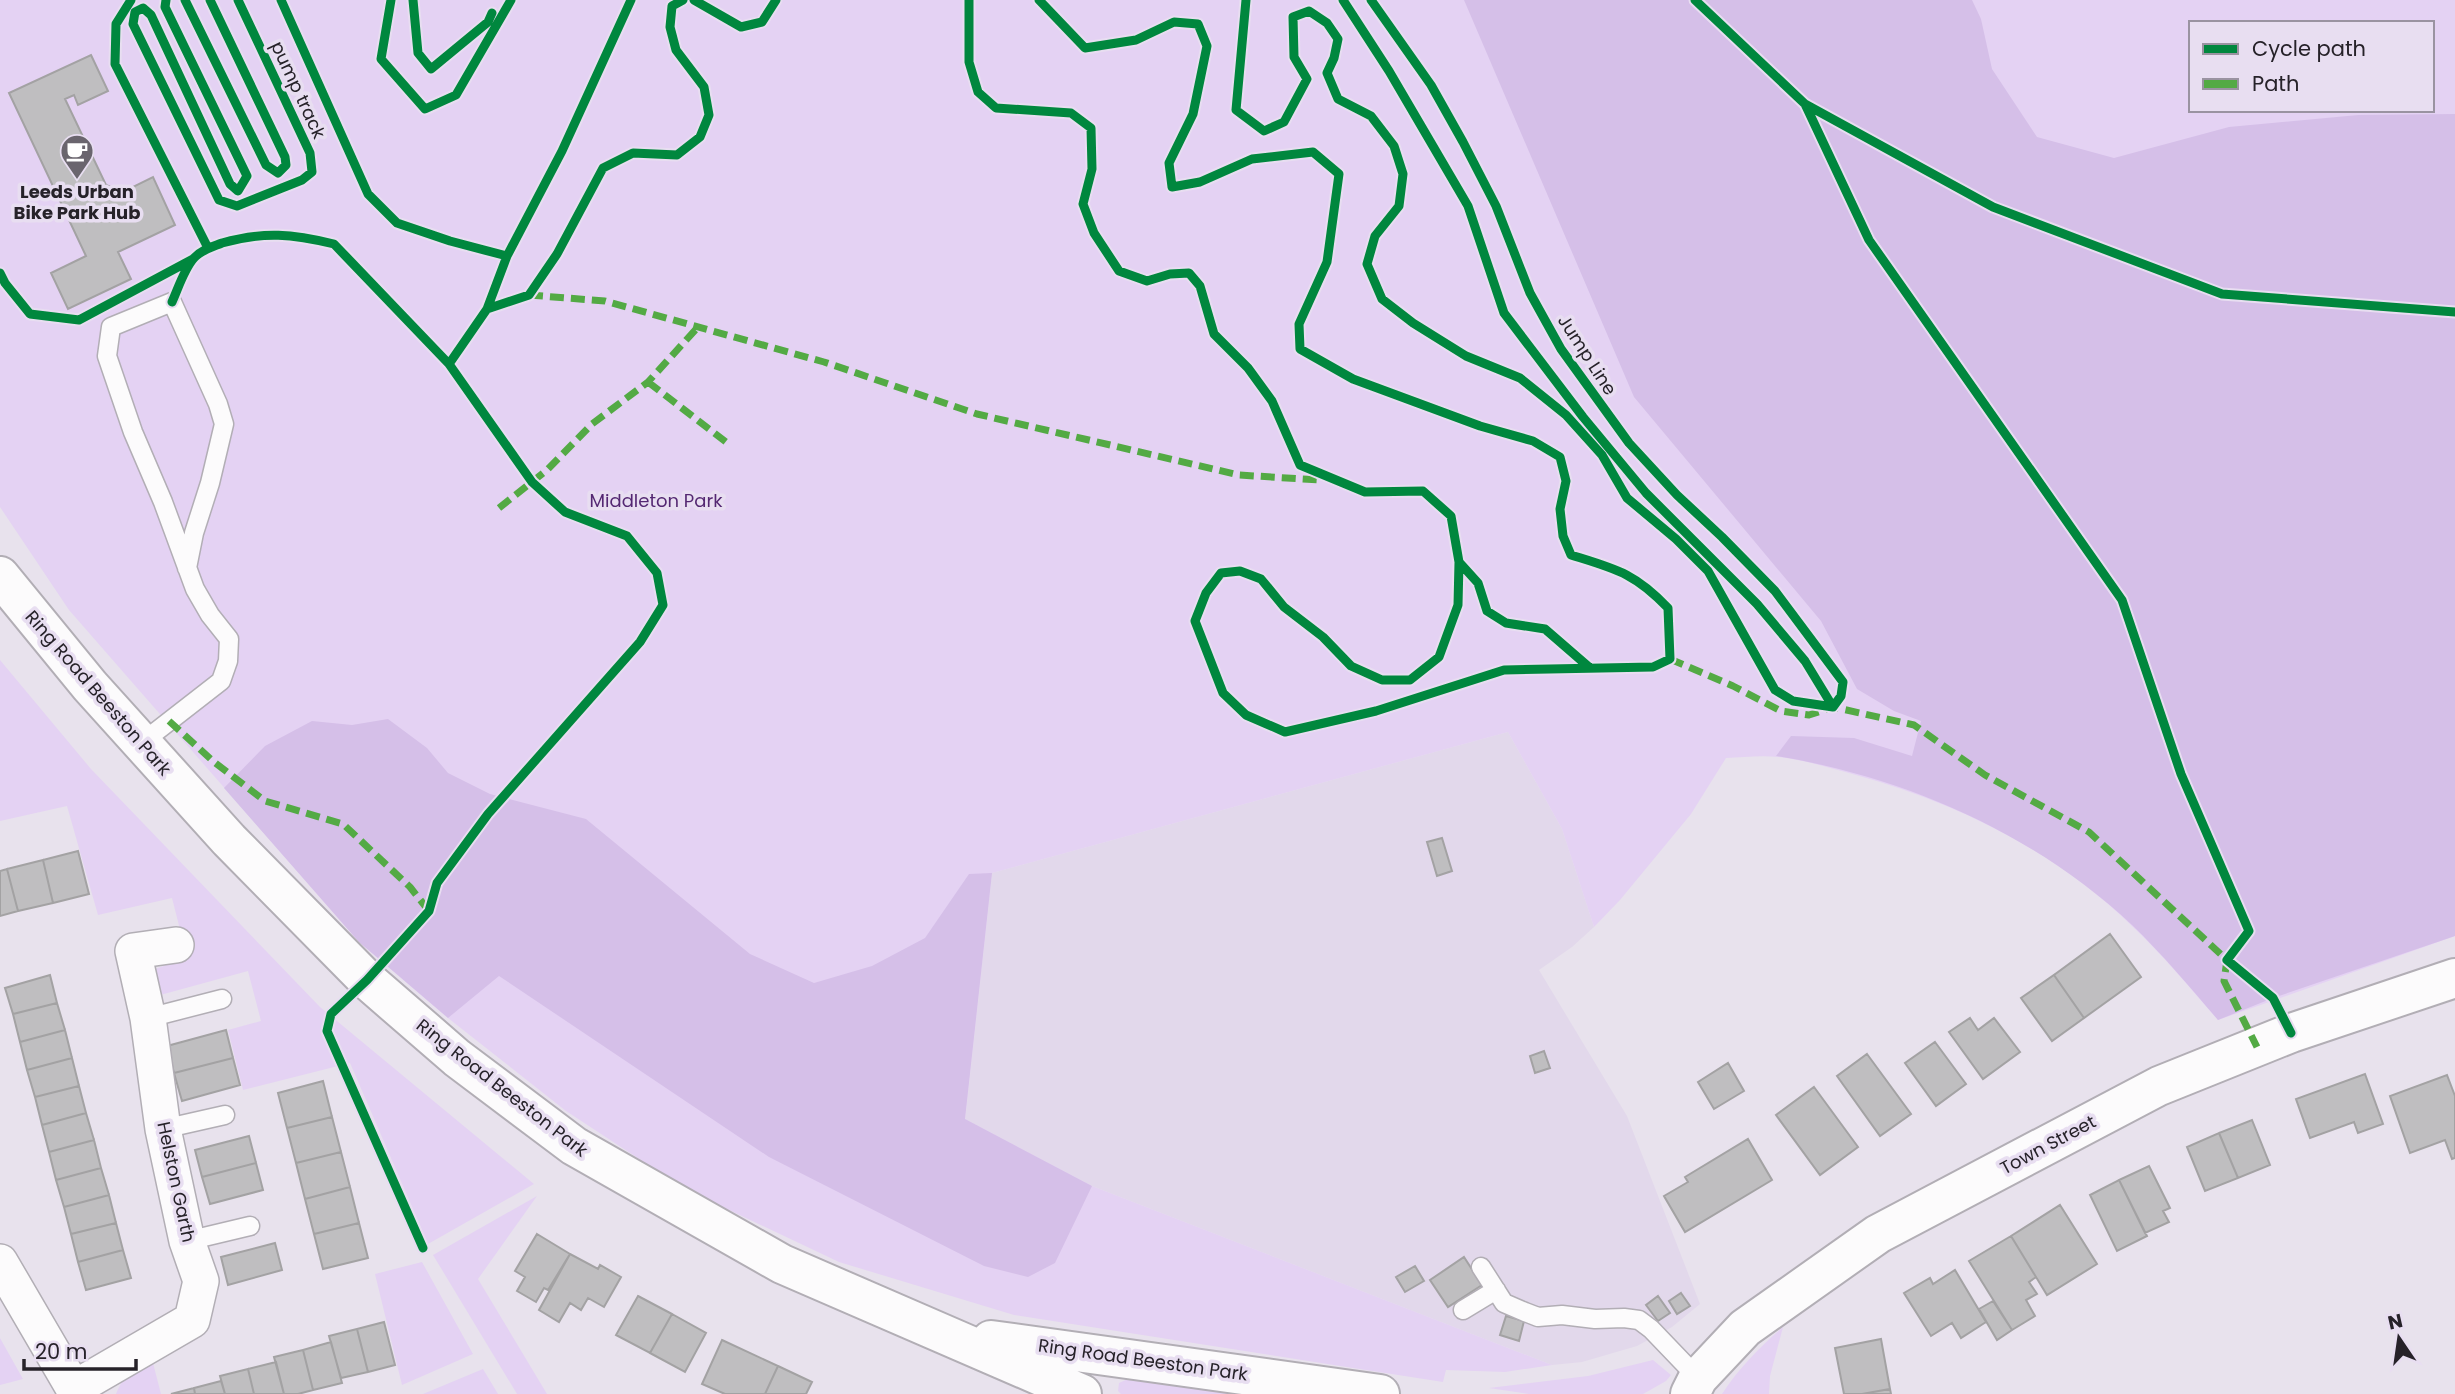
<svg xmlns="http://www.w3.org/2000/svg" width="2455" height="1394" viewBox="0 0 2455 1394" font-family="Poppins,sans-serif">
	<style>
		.built { fill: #e2d8eb }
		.green { fill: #e4d2f3; fill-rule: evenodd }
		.forest { fill: #d5bfe8 }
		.building { fill: #bfbec0; stroke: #a3a2a3; stroke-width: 2 }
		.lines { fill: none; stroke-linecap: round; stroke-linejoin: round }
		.lane-casing { stroke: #b2aeb5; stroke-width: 21 }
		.street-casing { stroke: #b2aeb5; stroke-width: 38 }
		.secondary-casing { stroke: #b2aeb5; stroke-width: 42 }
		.lane { stroke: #fcfbfc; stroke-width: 18 }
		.street { stroke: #fcfbfc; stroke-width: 35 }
		.secondary { stroke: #fcfbfc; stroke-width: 38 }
		.quiet { stroke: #53aa44; stroke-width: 7; stroke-dasharray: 14 7; stroke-linecap: butt }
		.cycleway-casing { stroke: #e8def1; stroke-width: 13 }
		.cycleway { stroke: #00873e; stroke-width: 9 }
		.labels { text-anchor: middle; stroke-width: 7; stroke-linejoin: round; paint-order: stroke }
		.street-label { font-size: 18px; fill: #262229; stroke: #e8def1 }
		.poi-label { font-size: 18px; font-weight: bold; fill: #262229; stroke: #e8def1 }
		.park-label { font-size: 18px; fill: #542872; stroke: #e8def1 }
	</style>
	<rect width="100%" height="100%" fill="#e8e2ed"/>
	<!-- built -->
	<path class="built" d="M 1508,732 L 1562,829 L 1594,927 L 1572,947 L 1539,970 L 1627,1116 L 1700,1304 L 1672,1327 L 1637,1346 L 1582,1362 L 1552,1365 L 1092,1186 L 965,1120 L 992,873 Z"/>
	<!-- green -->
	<path class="green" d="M 0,0 L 2455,0 L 2455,936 L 2218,1020 C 2190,988 2163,955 2132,926 C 2056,852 1958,803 1856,775 C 1830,768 1805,760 1779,757 C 1762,755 1743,757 1726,758 L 1691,814 L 1620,900 L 1594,927 L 1562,829 L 1508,732 L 992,873 L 965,1119 L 1092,1186 L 1552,1365 L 1505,1372 L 1446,1370 L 1443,1382 L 1014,1315 L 839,1262 L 685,1189 L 566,1111 L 448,1018 L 359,942 L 69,610 L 0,507 ZM 2191,23 L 2432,23 L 2432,110 L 2191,110 Z
		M 0,660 L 91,769 L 320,1007 L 534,1184 L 428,1244 L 350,1063 L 243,1090 L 228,1030 L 261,1021 L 248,971 L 142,1000 L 137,976 L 187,957 L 172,898 L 98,915 L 67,806 L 0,821 Z
		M 537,1196 L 478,1279 L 547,1394 L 517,1394 L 433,1255 Z
		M 422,1262 L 473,1354 L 402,1385 L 375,1274 Z
		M 1783,1327 L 1770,1376 L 1769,1394 L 1722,1394 C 1740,1367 1760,1347 1783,1327 Z
		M 0,1338 L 23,1379 L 0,1385 Z
		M 1653,1360 L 1671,1375 L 1666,1381 L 1643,1394 L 1529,1394 L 1489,1388 L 1588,1376 Z
		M 153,1363 L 161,1394 L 116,1394 C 125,1373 131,1370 153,1363 Z
		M 483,1369 L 498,1394 L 423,1394 Z
		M 1130,1378 L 1238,1394 L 1121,1394 L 1118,1391 L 1119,1383 Z"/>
	<!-- forest -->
	<path class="forest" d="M 1464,0 L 1972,0 L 1981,19 L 1992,69 L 2037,137 L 2114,158 L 2229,127 L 2358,115 L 2455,114 L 2455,936 L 2273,998 L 2218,1020 C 2190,987 2163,955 2132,925 C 2035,834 1906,777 1776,756 L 1791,736 L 1854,738 L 1912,756 L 1921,721 L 1894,711 L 1857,689 L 1821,621 L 1634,397 Z
		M 388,719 L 427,748 L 448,773 L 490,794 L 586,819 L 750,954 L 814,983 L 872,966 L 925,938 L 969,874 L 992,873 L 965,1119 L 1092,1186 L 1055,1263 L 1028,1277 L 984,1266 L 769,1157 L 499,976 L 448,1018 L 359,942 L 224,788 L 265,746 L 312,721 L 352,725 Z"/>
	<!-- building -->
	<path class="building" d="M 91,55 L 108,91 L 78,105 L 74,95 L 65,99 L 106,185 L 123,192 L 153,177 L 175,225 L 118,252 L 131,279 L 68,309 L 51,273 L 86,256 L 9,93 Z
		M 1442,838 L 1452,871 L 1437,876 L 1427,842 Z
		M 78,851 L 89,894 L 53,903 L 43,860 Z
		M 43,860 L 53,903 L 18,911 L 7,869 Z
		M 7,869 L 18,911 L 0,916 L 0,871 Z
		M 2110,934 L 2141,977 L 2084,1018 L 2054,975 Z
		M 50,975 L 57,1003 L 13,1014 L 5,988 Z
		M 2054,975 L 2084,1018 L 2052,1041 L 2021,998 Z
		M 57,1003 L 65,1030 L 20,1042 L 13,1014 Z
		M 1970,1018 L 1978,1030 L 1994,1018 L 2020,1052 L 1983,1079 L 1949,1032 Z
		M 65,1030 L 72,1058 L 27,1070 L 20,1042 Z
		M 226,1030 L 233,1058 L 174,1073 L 167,1046 Z
		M 1935,1042 L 1966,1084 L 1936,1106 L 1905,1063 Z
		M 1544,1051 L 1550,1068 L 1535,1073 L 1530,1056 Z
		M 1867,1054 L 1911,1114 L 1880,1136 L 1837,1076 Z
		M 72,1058 L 79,1086 L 35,1097 L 27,1070 Z
		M 233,1058 L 240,1085 L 182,1101 L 174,1073 Z
		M 1728,1063 L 1744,1091 L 1714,1109 L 1698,1082 Z
		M 2365,1074 L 2383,1124 L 2358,1133 L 2354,1122 L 2310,1138 L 2296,1099 Z
		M 2447,1075 L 2455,1096 L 2455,1158 L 2452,1159 L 2445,1140 L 2410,1153 L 2390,1096 Z
		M 323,1081 L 332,1117 L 287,1128 L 278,1093 Z
		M 79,1086 L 86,1113 L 42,1125 L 35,1097 Z
		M 1814,1087 L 1858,1147 L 1820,1175 L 1776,1115 Z
		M 86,1113 L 94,1140 L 49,1152 L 42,1125 Z
		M 332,1117 L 341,1152 L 296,1163 L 287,1128 Z
		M 2252,1120 L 2270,1165 L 2238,1178 L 2219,1133 Z
		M 2219,1133 L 2238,1178 L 2205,1191 L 2187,1147 Z
		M 249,1136 L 256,1163 L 202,1177 L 195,1150 Z
		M 1748,1139 L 1772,1180 L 1685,1232 L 1664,1196 L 1688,1182 L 1685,1177 Z
		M 94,1140 L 101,1168 L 56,1180 L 49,1152 Z
		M 341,1152 L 350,1187 L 305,1199 L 296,1163 Z
		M 256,1163 L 263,1190 L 210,1204 L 202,1177 Z
		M 2149,1166 L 2170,1208 L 2163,1211 L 2169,1222 L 2145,1233 L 2119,1180 Z
		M 101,1168 L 109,1195 L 64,1207 L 56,1180 Z
		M 2119,1180 L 2147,1236 L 2117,1251 L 2090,1195 Z
		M 350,1187 L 359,1223 L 314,1234 L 305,1199 Z
		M 109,1195 L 116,1223 L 71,1234 L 64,1207 Z
		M 2060,1205 L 2097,1264 L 2047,1295 L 2011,1236 Z
		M 116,1223 L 123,1250 L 78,1262 L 71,1234 Z
		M 359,1223 L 368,1258 L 323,1269 L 314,1234 Z
		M 537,1234 L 570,1254 L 548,1290 L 544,1288 L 536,1302 L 517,1291 L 525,1277 L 515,1271 Z
		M 2011,1236 L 2036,1277 L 2029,1282 L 2037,1294 L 2026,1300 L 2035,1316 L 2012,1330 L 1969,1261 Z
		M 275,1243 L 282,1270 L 228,1285 L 221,1257 Z
		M 123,1250 L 131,1278 L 86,1290 L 78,1262 Z
		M 570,1254 L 598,1269 L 600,1265 L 621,1277 L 604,1307 L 588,1298 L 581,1310 L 570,1303 L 559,1322 L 539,1310 Z
		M 1464,1257 L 1482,1285 L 1448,1307 L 1430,1280 Z
		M 1415,1266 L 1424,1281 L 1405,1292 L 1396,1277 Z
		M 1955,1270 L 1986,1322 L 1961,1338 L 1952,1323 L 1931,1336 L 1904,1293 L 1930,1278 L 1933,1284 Z
		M 1681,1293 L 1690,1306 L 1677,1314 L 1669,1301 Z
		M 638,1296 L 672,1314 L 650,1353 L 616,1335 Z
		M 1658,1296 L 1670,1313 L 1658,1321 L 1646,1305 Z
		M 1993,1301 L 2012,1330 L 1997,1340 L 1979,1309 Z
		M 672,1314 L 706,1333 L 685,1372 L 650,1353 Z
		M 1506,1316 L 1524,1321 L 1519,1341 L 1500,1335 Z
		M 384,1322 L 395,1365 L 368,1372 L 357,1329 Z
		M 357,1329 L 368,1372 L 341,1378 L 329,1336 Z
		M 1881,1339 L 1890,1389 L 1862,1394 L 1844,1394 L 1835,1348 Z
		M 722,1340 L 778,1366 L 765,1394 L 725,1394 L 702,1384 Z
		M 331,1342 L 342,1383 L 313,1390 L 303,1350 Z
		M 303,1350 L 313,1390 L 298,1394 L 284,1394 L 274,1357 Z
		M 276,1362 L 284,1394 L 254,1394 L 248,1369 Z
		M 778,1366 L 812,1382 L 806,1394 L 765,1394 Z
		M 248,1369 L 254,1394 L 225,1394 L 220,1376 Z
		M 221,1381 L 225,1394 L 195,1394 L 194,1388 Z
		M 194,1388 L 195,1394 L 171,1394 Z
		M 1890,1389 L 1891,1394 L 1862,1394 Z"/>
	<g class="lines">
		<defs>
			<path id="lane" d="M 140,744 L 221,681 L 228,661 L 229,639 L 210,615 L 195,589 L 163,502 L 133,432 L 107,356 L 111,327 L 172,302 L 218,404 L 224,424 L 210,483 L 194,533 L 187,568
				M 148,1018 L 222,999
				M 163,1129 L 225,1115
				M 187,1241 L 250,1226
				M 1481,1267 L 1504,1303 L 1525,1312 L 1538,1317 L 1562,1315 L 1595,1319 L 1624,1318 L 1639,1320 L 1651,1329 L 1698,1378
				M 1463,1310 L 1496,1290"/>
			<path id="street" d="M 0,1262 L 77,1394
				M 75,1388 L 192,1320 L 201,1281 L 187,1241 L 163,1129 L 148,1018 L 133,951 L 176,945"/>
			<path id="secondary" d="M 0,576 L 90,686 L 229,840 L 367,980 L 457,1058 L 574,1146 L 782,1264 L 1082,1394
				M 991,1340 L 1380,1394
				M 1690,1394 L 1698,1378 L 1745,1328 L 1878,1234 L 2159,1086 L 2291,1033 L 2455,978"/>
		</defs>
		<!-- lane casing -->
		<use href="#lane" class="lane-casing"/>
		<!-- street casing -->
		<use href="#street" class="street-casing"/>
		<!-- secondary casing -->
		<use href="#secondary" class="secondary-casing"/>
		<!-- lane -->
		<use href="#lane" class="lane"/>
		<!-- street -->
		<use href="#street" class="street"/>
		<!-- secondary -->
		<use href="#secondary" class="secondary"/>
		<!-- quiet -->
		<path class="quiet" d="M 529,295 L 605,301 L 824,362 L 977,414 L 1239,475 L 1320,480
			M 648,382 L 726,442
			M 499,508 L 547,470 L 592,424 L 648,382 L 698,327
			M 1670,659 L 1733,686 L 1781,711 L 1809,715 L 1833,707 L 1914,725 L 1985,775 L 2089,832 L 2227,960 L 2224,981 L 2257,1047
			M 169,721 L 214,762 L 265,801 L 343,824 L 410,887 L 429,911"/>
		<defs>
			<path id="cycleway" d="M 131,0 L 116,24 L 115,64 L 208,248
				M 166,0 L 165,7 L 247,176 L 238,191 L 230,184 L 151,15 L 143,8 L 135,12 L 133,24 L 219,200 L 237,206 L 302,180 L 312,172 L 310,153 L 238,0
				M 185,0 L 266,165 L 278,173 L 286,165 L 285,157 L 210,0
				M 281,0 L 368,194 L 397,223 L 450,241 L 507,256
				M 391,0 L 381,59 L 425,109 L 456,95 L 511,0
				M 413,0 L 418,53 L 431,69 L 488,22 L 492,13
				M 694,0 L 741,27 L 762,22 L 776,0
				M 969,0 L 969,62 L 978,92 L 996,108 L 1071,113 L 1091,128 L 1092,169 L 1083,204 L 1094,233 L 1119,271 L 1147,281 L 1170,274 L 1189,273 L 1200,286 L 1214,334 L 1248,368 L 1272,401 L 1300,465 L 1365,492 L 1423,491 L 1451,516 L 1459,562 L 1458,605 L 1439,657 L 1410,680 L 1382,680 L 1351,666 L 1323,637 L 1284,607 L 1261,579 L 1240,571 L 1221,573 L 1206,593 L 1195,621 L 1223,693 L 1246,715 L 1285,732 L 1376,711 L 1504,670 L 1653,667 L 1670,659 L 1668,608 C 1635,573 1616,569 1571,555 L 1563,536 L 1560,509 L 1566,481 L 1560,457 L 1533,441 L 1480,426 L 1353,379 L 1300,349 L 1299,324 L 1327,262 L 1339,174 L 1313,152 L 1252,159 L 1200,182 L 1172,187 L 1169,163 L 1193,114 L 1207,46 L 1198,24 L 1174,22 L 1136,40 L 1085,48 L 1039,0
				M 1246,0 L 1236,110 L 1264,131 L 1284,122 L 1307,79 L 1294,57 L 1293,17 L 1309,11 L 1327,23 L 1338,39 L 1334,58 L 1327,73 L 1338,99 L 1371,116 L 1394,146 L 1403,174 L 1399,206 L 1375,236 L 1367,264 L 1382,299 L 1413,323 L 1466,356 L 1520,378 L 1566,415 L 1602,455 L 1627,498 L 1676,539 L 1708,571 L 1775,690 L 1793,701 L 1833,707 L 1841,696 L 1843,682 L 1775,591 L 1722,537 L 1677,495 L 1629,443 L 1561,349 L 1530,293 L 1496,206 L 1463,142 L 1431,85 L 1371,0
				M 1343,0 L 1389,71 L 1468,206 L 1504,313 L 1583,417 L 1646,493 L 1757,604 L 1805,661 L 1833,707
				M 1695,0 L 1805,104 L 1993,207 L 2222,294 L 2455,312
				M 1805,104 L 1869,240 L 2122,600 L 2181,774 L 2249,931 L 2227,960 L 2273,998 L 2291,1033
				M 0,273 L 5,283 L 30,314 L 79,320 L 193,259
				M 172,302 C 178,289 184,269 194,258 C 201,250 212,247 222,243 C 264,231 293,234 334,244 L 449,364 L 487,309 L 507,256 L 562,151 L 631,0
				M 487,309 L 529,295 L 557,254 L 603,168 L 633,153 L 677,155 L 700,137 L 709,115 L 704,87 L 676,50 L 670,27 L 672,6 L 683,0
				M 1459,562 L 1478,583 L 1487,611 L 1506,623 L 1545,629 L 1590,668
				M 423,1248 L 327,1031 L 331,1014 L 367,980 L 429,911 L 437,883 L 488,814 L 640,642 L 663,605 L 657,573 L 627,536 L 565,512 L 532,482 L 449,364"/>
		</defs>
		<!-- cycleway casing -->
		<use href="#cycleway" class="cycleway-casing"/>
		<!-- cycleway -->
		<use href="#cycleway" class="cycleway"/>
	</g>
	<!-- icons -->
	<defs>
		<symbol id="cafe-pin" viewBox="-11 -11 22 30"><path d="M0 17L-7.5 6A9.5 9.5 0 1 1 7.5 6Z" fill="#6a656e" stroke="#e8def1"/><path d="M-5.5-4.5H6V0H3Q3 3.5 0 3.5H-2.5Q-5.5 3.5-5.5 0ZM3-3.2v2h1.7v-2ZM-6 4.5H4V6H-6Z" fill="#fff"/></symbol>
	</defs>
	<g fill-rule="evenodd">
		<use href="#cafe-pin" x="58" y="132" width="38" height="52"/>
	</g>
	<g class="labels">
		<!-- street labels -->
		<g class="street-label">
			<text transform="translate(298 90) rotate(65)" y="6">pump track</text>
			<text transform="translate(1587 355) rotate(57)" y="6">Jump Line</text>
			<text transform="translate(98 693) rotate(49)" y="6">Ring Road Beeston Park</text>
			<text transform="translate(502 1088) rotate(38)" y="6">Ring Road Beeston Park</text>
			<text transform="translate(2048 1145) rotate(-28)" y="6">Town Street</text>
			<text transform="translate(176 1182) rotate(78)" y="6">Helston Garth</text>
			<text transform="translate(1143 1360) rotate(8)" y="6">Ring Road Beeston Park</text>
		</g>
		<!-- poi labels -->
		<g class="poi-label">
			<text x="77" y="198">Leeds Urban<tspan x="77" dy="21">Bike Park Hub</tspan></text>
		</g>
		<!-- park labels -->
		<g class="park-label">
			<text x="656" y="507">Middleton Park</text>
		</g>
	</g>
	<!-- legend -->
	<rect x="2189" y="21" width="245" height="91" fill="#e8def1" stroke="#9a93a1" stroke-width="2"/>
	<rect x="2203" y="44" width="35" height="10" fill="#00873e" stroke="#9a93a1" stroke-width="2"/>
	<text x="2252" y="56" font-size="21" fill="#262229">Cycle path</text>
	<rect x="2203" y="79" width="35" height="10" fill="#53aa44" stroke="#9a93a1" stroke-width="2"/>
	<text x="2252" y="91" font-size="21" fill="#262229">Path</text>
	<!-- north arrow -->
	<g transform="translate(2399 1338) rotate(347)" stroke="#e8def1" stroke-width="5" paint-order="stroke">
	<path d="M0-5L12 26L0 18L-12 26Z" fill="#262229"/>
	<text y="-10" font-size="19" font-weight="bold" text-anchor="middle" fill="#262229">N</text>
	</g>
	<!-- scale -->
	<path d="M24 1359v10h112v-10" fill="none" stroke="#262229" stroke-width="3.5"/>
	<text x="35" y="1359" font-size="21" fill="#262229" stroke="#e8def1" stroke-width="5" paint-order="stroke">20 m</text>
</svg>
